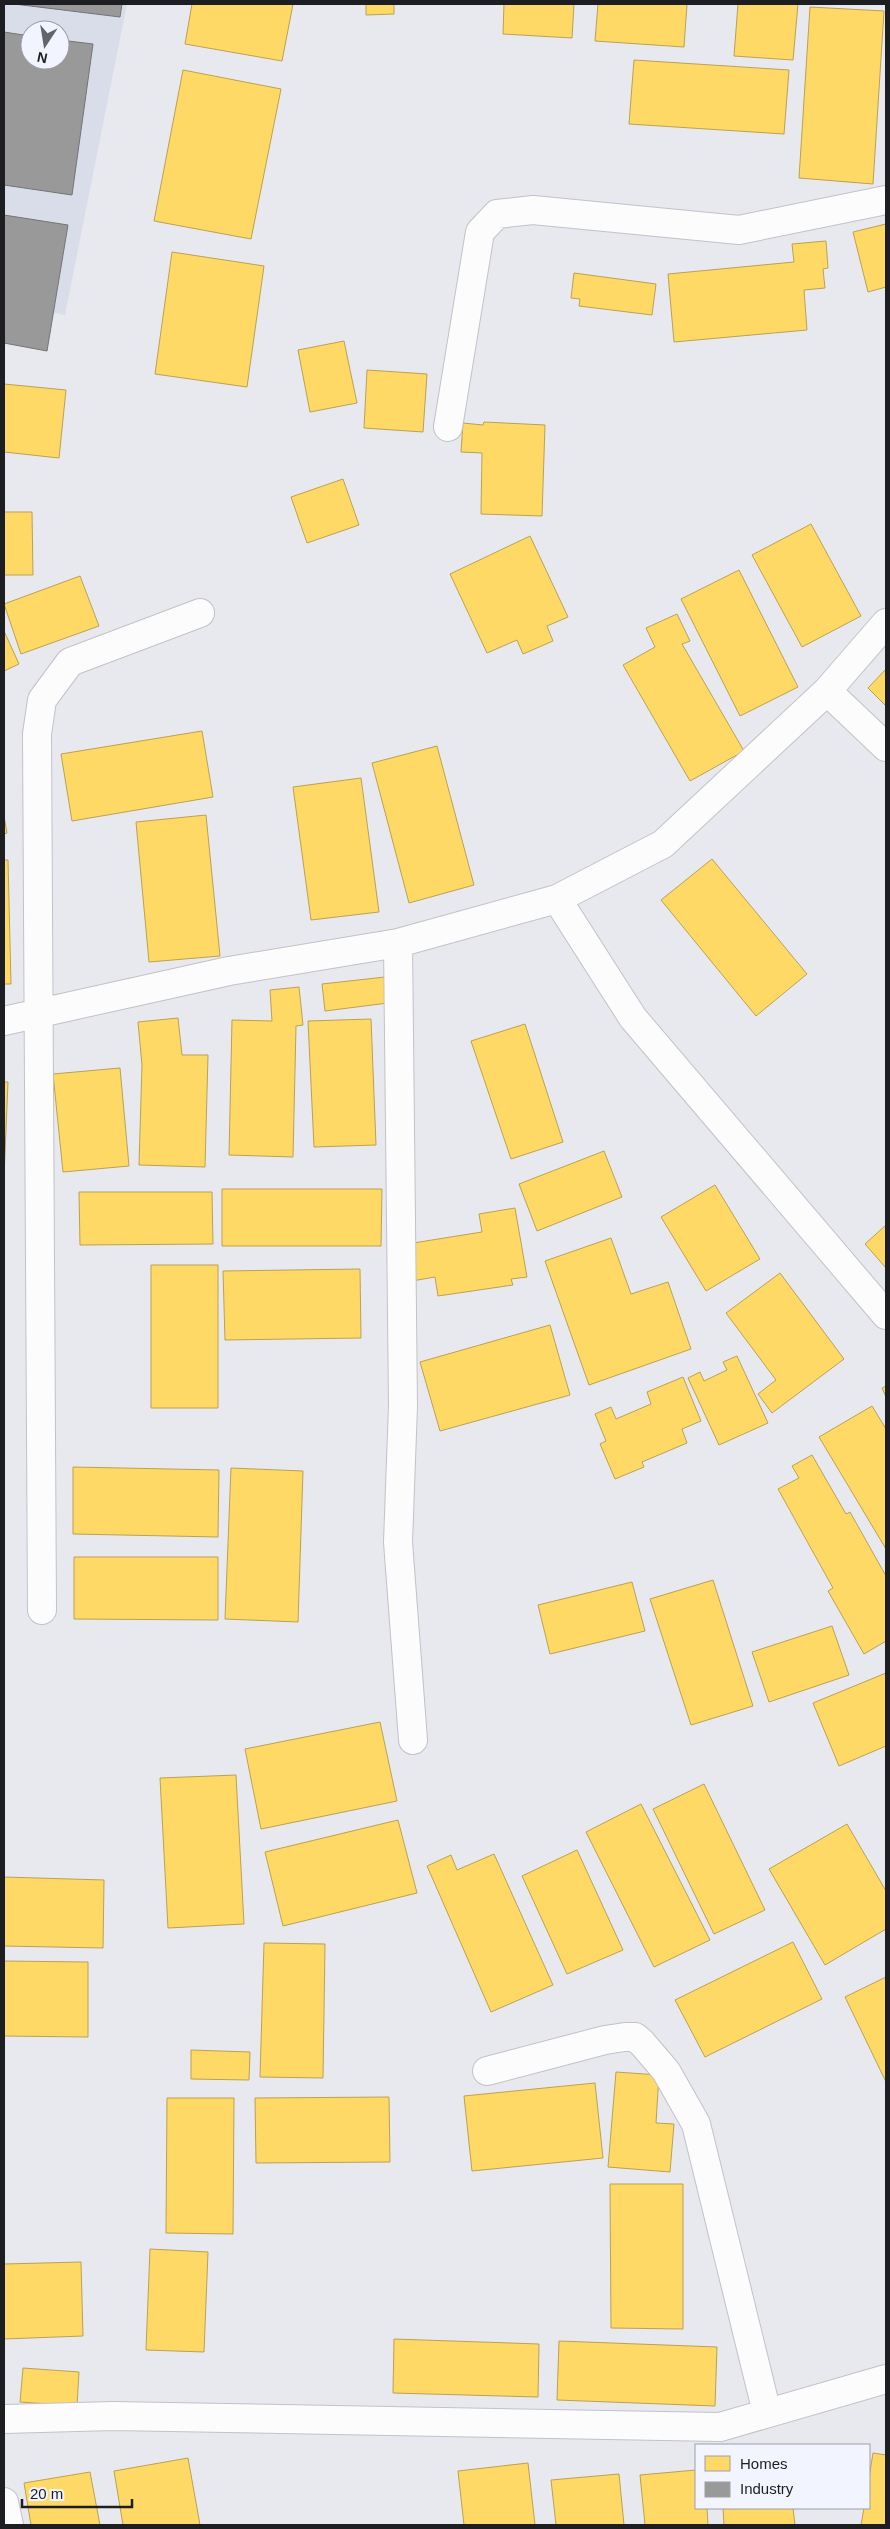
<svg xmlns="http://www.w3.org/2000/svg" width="890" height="2529" viewBox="0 0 890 2529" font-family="Helvetica,sans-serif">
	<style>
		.built { fill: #d9dde9; fill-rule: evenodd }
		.homes { fill: #ffd966; stroke: #bba152 }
		.industry { fill: #999; stroke: #747475 }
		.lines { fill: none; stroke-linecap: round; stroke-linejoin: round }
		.street-casing { stroke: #c2c2c7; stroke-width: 30 }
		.street { stroke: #fcfcfd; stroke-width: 28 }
	</style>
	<rect width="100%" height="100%" fill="#e8e9ef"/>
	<!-- built -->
	<path class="built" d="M 4,4 L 127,4 L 65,315 L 4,302 ZM 30,30 L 60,30 L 60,60 L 30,60 Z"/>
	<!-- homes -->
	<path class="homes" d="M 192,4 L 293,4 L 282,61 L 185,44 Z
		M 366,4 L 394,4 L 394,14 L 366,15 Z
		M 504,4 L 574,4 L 572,38 L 503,34 Z
		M 598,4 L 687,4 L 684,47 L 595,41 Z
		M 738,4 L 798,4 L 793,60 L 734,56 Z
		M 810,7 L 884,11 L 873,184 L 799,178 Z
		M 634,60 L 789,70 L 784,134 L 629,124 Z
		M 183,70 L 281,89 L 251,239 L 154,221 Z
		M 886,224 L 886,287 L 868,292 L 853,232 Z
		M 826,241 L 828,268 L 823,269 L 825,288 L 804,290 L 807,330 L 674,342 L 668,274 L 794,262 L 792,244 Z
		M 172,252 L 264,266 L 247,387 L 155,374 Z
		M 574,273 L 656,284 L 652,315 L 579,306 L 580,299 L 571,298 Z
		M 344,341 L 357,403 L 310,412 L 298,350 Z
		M 367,370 L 427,374 L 423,432 L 364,428 Z
		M 4,384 L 66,390 L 59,458 L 4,452 Z
		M 484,422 L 545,425 L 542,516 L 481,514 L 482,453 L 461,452 L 463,423 L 483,425 Z
		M 343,479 L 359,525 L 307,543 L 291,497 Z
		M 4,512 L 32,512 L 33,575 L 4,575 Z
		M 811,524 L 861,616 L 802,647 L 752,555 Z
		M 530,536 L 568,617 L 547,626 L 553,641 L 523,654 L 517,640 L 487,653 L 450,574 Z
		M 739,570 L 798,687 L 740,716 L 681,599 Z
		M 80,576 L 99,626 L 21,654 L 4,604 Z
		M 677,614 L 690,641 L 682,644 L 744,751 L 690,781 L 623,665 L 655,647 L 646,628 Z
		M 4,631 L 19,664 L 4,671 Z
		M 886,669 L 886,706 L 868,688 Z
		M 202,731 L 213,797 L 72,821 L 61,754 Z
		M 437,746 L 474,885 L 409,903 L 372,763 Z
		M 361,778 L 379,912 L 311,920 L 293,787 Z
		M 206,815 L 220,956 L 149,962 L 136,822 Z
		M 4,816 L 7,833 L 4,834 Z
		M 712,859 L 807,974 L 756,1016 L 661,900 Z
		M 4,860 L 8,860 L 11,984 L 4,984 Z
		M 385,977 L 388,1003 L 325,1011 L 322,984 Z
		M 299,987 L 303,1025 L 296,1026 L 293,1157 L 229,1155 L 232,1020 L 272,1021 L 270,990 Z
		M 178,1018 L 182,1055 L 208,1055 L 205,1167 L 139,1165 L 142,1065 L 138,1022 Z
		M 371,1019 L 376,1145 L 314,1147 L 308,1021 Z
		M 525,1024 L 563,1142 L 511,1159 L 471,1041 Z
		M 120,1068 L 129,1166 L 63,1172 L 53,1074 Z
		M 4,1082 L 8,1082 L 4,1177 Z
		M 604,1151 L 622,1197 L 537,1231 L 519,1184 Z
		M 715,1185 L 760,1259 L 706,1291 L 661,1217 Z
		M 222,1189 L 382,1189 L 381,1246 L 222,1246 Z
		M 79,1192 L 212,1192 L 213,1244 L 80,1245 Z
		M 515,1208 L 527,1277 L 511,1279 L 513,1285 L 438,1296 L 435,1277 L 412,1281 L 407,1244 L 482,1232 L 479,1214 Z
		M 886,1225 L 886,1268 L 865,1244 Z
		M 611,1238 L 631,1294 L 668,1282 L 691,1349 L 589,1385 L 545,1261 Z
		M 151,1265 L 218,1265 L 218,1408 L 151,1408 Z
		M 360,1269 L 361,1338 L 225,1340 L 223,1271 Z
		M 780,1273 L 844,1359 L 772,1413 L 758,1394 L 776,1380 L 726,1313 Z
		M 550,1325 L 570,1395 L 440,1431 L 420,1362 Z
		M 737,1356 L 768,1423 L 719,1445 L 688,1378 L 700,1372 L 704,1381 L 727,1370 L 723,1362 Z
		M 683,1377 L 701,1421 L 682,1429 L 687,1443 L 642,1462 L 644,1467 L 615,1479 L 600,1444 L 606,1441 L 595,1414 L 611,1407 L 616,1419 L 651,1404 L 647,1392 Z
		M 886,1386 L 886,1397 L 882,1388 Z
		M 872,1406 L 886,1429 L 886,1549 L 819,1437 Z
		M 812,1455 L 846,1514 L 850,1512 L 886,1576 L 886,1641 L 864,1654 L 828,1591 L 833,1588 L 778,1489 L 799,1478 L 792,1466 Z
		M 73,1467 L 219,1470 L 218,1537 L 73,1534 Z
		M 231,1468 L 303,1471 L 298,1622 L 225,1619 Z
		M 74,1557 L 218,1557 L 218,1620 L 74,1619 Z
		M 713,1580 L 753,1706 L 691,1725 L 650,1599 Z
		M 632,1582 L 645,1631 L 550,1654 L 538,1605 Z
		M 832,1626 L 849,1675 L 769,1702 L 752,1652 Z
		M 886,1673 L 886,1746 L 839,1766 L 813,1703 Z
		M 380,1722 L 397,1801 L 261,1829 L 245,1749 Z
		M 236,1775 L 244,1924 L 168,1928 L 160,1778 Z
		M 704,1784 L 765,1910 L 714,1934 L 653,1809 Z
		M 641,1804 L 710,1940 L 654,1967 L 586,1832 Z
		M 398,1820 L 417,1893 L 283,1926 L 265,1852 Z
		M 847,1824 L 886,1891 L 886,1929 L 825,1965 L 769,1869 Z
		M 577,1850 L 623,1950 L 567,1974 L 522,1876 Z
		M 494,1854 L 553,1985 L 491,2012 L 427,1866 L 451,1855 L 457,1870 Z
		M 4,1877 L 104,1880 L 103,1948 L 4,1946 Z
		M 793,1942 L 822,1999 L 705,2057 L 675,2000 Z
		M 264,1943 L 325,1944 L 323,2078 L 260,2077 Z
		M 4,1961 L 88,1962 L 88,2037 L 4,2036 Z
		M 886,1977 L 886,2082 L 845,1997 Z
		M 191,2050 L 250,2052 L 249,2080 L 191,2079 Z
		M 616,2072 L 659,2075 L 656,2123 L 674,2124 L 670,2172 L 608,2167 Z
		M 595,2083 L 603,2158 L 472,2171 L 464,2096 Z
		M 389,2097 L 390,2162 L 256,2163 L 255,2098 Z
		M 167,2098 L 234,2098 L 233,2234 L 166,2233 Z
		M 610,2184 L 683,2184 L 683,2329 L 611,2328 Z
		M 150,2249 L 208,2252 L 204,2352 L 146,2350 Z
		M 81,2262 L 83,2336 L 4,2339 L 4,2264 Z
		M 394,2339 L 539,2344 L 538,2397 L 393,2393 Z
		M 559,2341 L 717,2347 L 715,2406 L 557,2400 Z
		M 23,2368 L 79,2372 L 77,2406 L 20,2402 Z
		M 873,2453 L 886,2455 L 886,2525 L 861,2525 L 864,2508 L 869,2508 L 869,2478 Z
		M 188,2458 L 200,2525 L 123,2525 L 114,2471 Z
		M 528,2463 L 535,2525 L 464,2525 L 458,2471 Z
		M 696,2470 L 696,2508 L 707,2508 L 708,2525 L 645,2525 L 640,2475 Z
		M 90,2472 L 100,2525 L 31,2525 L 24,2483 Z
		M 619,2474 L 624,2525 L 556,2525 L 551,2480 Z
		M 723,2508 L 793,2508 L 795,2525 L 724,2525 Z"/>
	<!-- industry -->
	<path class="industry" d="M 14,4 L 122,4 L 120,17 Z
		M 4,32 L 30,36 L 30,60 L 60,60 L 60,40 L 93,44 L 72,195 L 4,185 Z
		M 4,215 L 68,225 L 47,351 L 4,343 Z"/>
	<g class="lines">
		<defs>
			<path id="street" d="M 448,427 L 480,232 L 497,214 L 533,210 L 739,230 L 886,200
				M 827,691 L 886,747
				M 557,899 L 633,1018 L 886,1315
				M 398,943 L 403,1406 L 398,1542 L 413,1740
				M 4,1021 L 229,971 L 398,943 L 557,899 L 663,844 L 827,691 L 886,623
				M 42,1610 L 37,734 L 42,700 L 70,662 L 200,613
				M 487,2071 L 605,2040 L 625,2037 L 635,2037 L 642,2043 L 666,2071 L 696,2124 L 767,2413
				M 4,2419 L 113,2416 L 720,2427 L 886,2379
				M 4,2502 L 9,2525"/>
		</defs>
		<!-- street casing -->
		<use href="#street" class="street-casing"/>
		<!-- street -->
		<use href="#street" class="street"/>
	</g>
	<!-- border -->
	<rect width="890" height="2529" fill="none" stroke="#1d1e22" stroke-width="10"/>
	<!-- legend -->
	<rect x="695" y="2444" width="175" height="65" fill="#f2f5ff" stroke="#9d9fa7"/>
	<rect x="705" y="2456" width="25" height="15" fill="#ffd966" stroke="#9d9fa7"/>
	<text x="740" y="2469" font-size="15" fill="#1d1e22">Homes</text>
	<rect x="705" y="2482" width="25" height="15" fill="#999999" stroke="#9d9fa7"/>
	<text x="740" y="2494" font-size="15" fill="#1d1e22">Industry</text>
	<!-- north arrow -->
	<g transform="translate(45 45) rotate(192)"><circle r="24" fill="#f2f5ff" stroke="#9d9fa7"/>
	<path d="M0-4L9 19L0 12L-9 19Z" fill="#64656a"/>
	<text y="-8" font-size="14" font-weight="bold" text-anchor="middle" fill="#1d1e22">N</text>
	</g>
	<!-- scale -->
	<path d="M22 2499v8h110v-8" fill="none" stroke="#1d1e22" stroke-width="2.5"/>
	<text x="30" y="2499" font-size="15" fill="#1d1e22" stroke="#f2f5ff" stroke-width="4" paint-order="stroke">20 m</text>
</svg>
